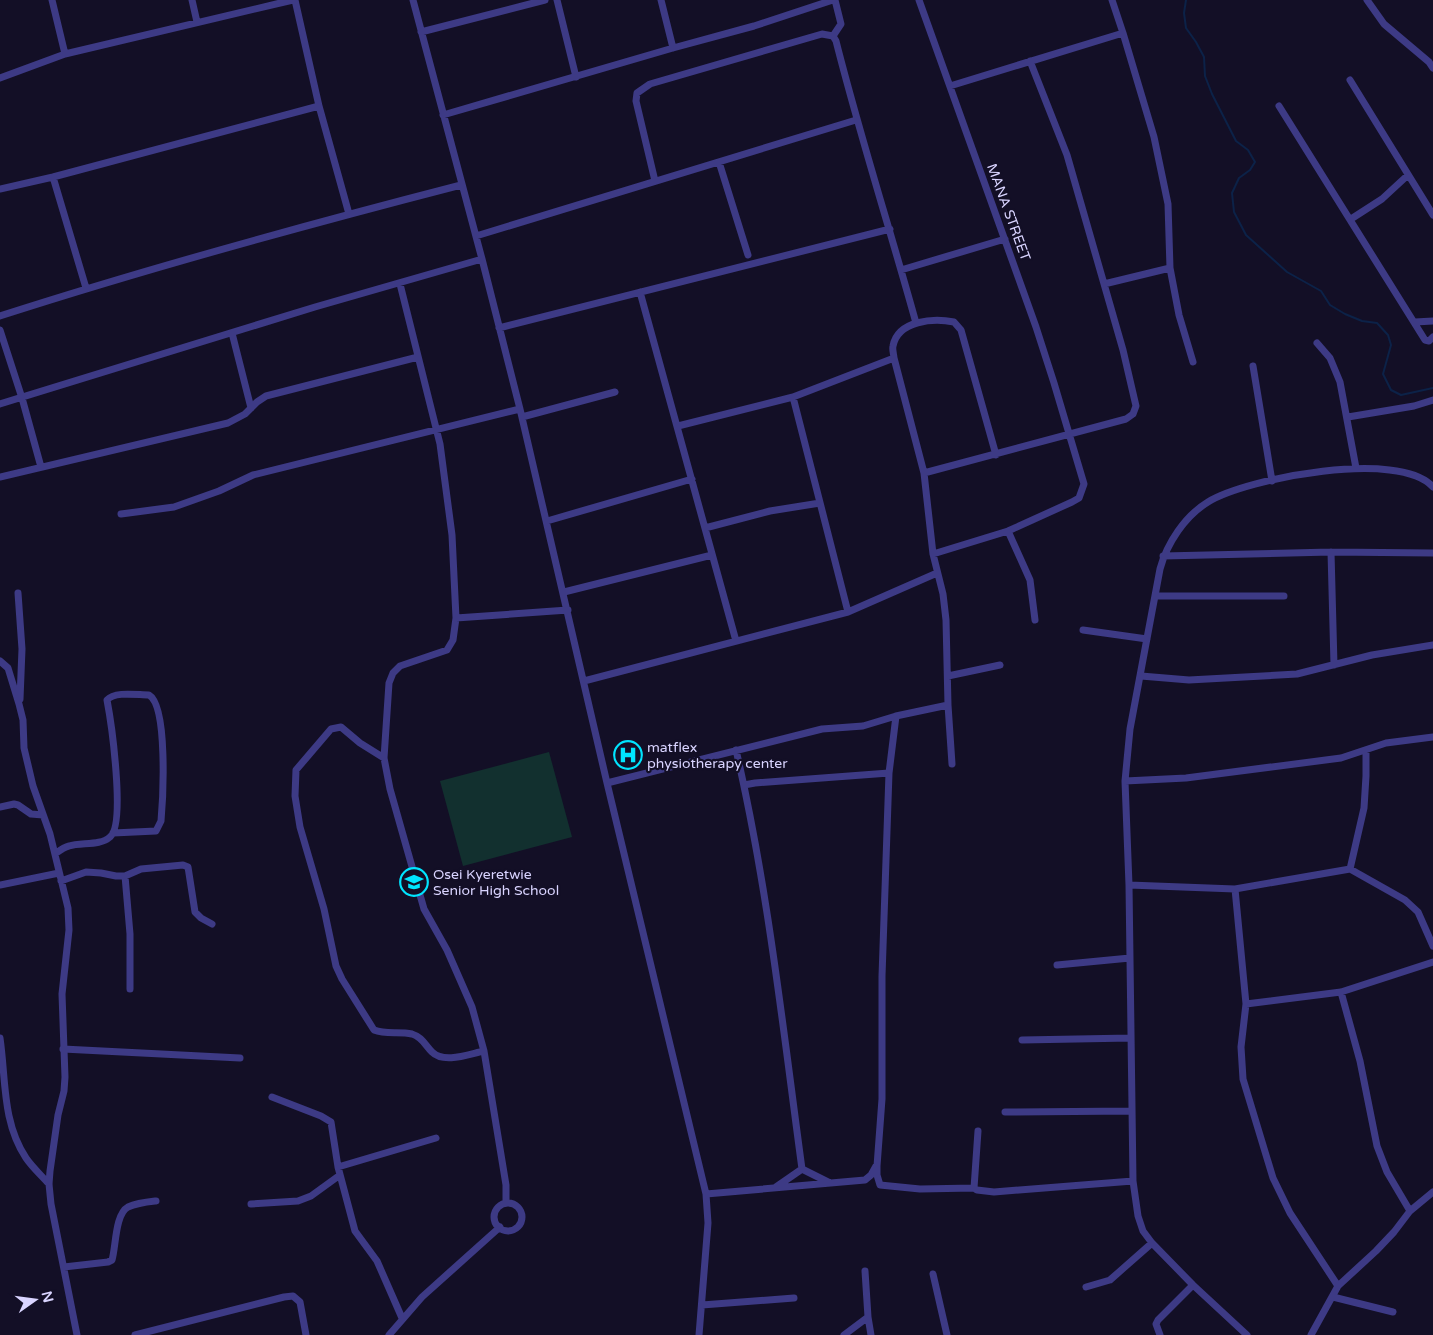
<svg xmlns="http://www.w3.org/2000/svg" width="1433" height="1335" viewBox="0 0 1433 1335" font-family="'Varela Round',sans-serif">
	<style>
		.green { fill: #12302f }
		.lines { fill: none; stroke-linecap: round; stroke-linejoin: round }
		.stream { stroke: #0c2248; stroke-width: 2 }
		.minor { stroke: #3d3a85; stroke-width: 7 }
		.labels { text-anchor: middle; stroke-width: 4.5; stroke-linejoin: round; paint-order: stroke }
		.street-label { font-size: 14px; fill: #d9d4ff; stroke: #130f26 }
		.poi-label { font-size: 14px; fill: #d9d4ff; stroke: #130f26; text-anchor: start }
	</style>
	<rect width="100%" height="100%" fill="#130f26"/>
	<!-- green -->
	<path class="green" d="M 549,752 L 572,837 L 463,866 L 440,781 Z"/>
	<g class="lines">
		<!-- stream -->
		<path class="stream" d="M 1186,0 L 1184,13 L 1186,28 L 1196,42 L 1204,57 L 1205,76 L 1212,94 L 1236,141 L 1248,150 L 1255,162 L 1250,170 L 1239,178 L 1232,193 L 1234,212 L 1246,235 L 1287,272 L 1321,291 L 1330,305 L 1345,314 L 1362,321 L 1377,323 L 1388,335 L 1391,345 L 1383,374 L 1391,390 L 1401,395 L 1433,388"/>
		<!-- minor -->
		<path class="minor" d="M 52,0 L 65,54
			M 192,0 L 197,22
			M 295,0 L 319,106 L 349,214
			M 413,0 L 482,259 L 520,409 L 607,783 L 706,1194 L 708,1223 L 699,1335
			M 557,0 L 576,77
			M 661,0 L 673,48
			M 919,0 L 1036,327 L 1054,383 L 1084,484 L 1079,498 L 1072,502 L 1008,531 L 933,554
			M 1112,0 L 1123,33 L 1154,137 L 1168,204 L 1170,268 L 1179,315 L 1193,362
			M 1367,0 L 1384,24 L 1429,62 L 1433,68
			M 421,32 L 545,0
			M 833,36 L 841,24 L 835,0
			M 0,78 L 65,54 L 293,0
			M 1350,80 L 1433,215
			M 950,86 L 1123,33
			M 1279,106 L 1425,340 L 1429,341 L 1433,337
			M 443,115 L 673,48 L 754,26 L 833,0
			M 719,162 L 748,255
			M 53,177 L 86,288
			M 655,181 L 636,101 L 637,93 L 650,84 L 822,34 L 833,36 L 836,41 C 860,136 890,229 916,323
			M 0,189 L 53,177 L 319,106
			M 1351,219 L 1382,199 L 1408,175
			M 476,236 L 856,120
			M 901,270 L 1005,239
			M 400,284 L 440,444 L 452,535 L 456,618 L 453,640 L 447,650 L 400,666 L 393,673 L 389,683 L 384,758 L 390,789 L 424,909 L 447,950 L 472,1007 L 484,1051 L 506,1185 L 506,1203
			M 1104,284 L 1170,268
			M 640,292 L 736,641
			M 0,316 C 152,267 306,225 461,185
			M 1415,322 L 1433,321
			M 499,328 L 890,229
			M 0,330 L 22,398 L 41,467
			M 232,333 L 251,408
			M 1317,343 L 1330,358 L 1340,382 L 1356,468
			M 1253,366 L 1272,481
			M 793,397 L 848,612
			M 0,404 L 315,307 L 482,259
			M 522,417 L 615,392
			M 1348,417 L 1414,406 L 1433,400
			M 678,426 L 793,397 L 894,358
			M 924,473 L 1126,419 L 1133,414 L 1136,406 L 1123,350 L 1067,155 L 1030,61
			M 0,477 L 228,423 L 245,414 L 257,402 L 266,396 L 418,357
			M 121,514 L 174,507 L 219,491 L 253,475 L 520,409
			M 547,521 L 692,479
			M 705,528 L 770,511 L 820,503
			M 1008,531 L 1030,580 L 1035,620
			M 1331,552 L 1334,665
			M 1163,556 L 1331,552 L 1433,553
			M 564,592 L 712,555
			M 18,593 L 22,649 L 20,699
			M 1155,596 L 1284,596
			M 456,618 L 568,610
			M 1083,630 L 1147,639
			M 0,661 L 8,668 L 19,704 L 23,720 L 24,748 L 33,786 L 50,834 L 68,908 L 69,930 L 62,994 L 65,1077 L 64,1091 L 58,1115 L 50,1171 L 49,1184 L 51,1204 L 77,1335
			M 948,676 L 1000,665
			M 1141,676 L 1189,680 L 1297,674 L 1372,655 L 1433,645
			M 584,681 L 848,612 L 937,573
			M 896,716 L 889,773 L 882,976 L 882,1099 L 877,1166 L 877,1175 L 880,1185 L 920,1189 L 974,1188 L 978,1131
			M 736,750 C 768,888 783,1029 802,1169
			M 384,758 L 360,743 L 341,727 L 331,729 L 296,770 L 295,796 L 300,827 L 324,909 L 336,966 L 342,979 L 374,1030 C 386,1035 399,1031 412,1034 C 422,1037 425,1045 432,1052 C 444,1064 469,1054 484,1051
			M 952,764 L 948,705 L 946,620 L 943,594 L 933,554 L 924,473 L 894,358 C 894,355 892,350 893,346 C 898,320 934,318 954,322 L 961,330 L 996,455
			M 1125,781 L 1186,778 L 1341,758 L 1386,743 L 1433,737
			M 607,783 L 822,729 L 863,726 L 896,716 L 948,705
			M 744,785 L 755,783 L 889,773
			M 0,807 L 14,804 L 18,805 L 31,814 L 43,815
			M 55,854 C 59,851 64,847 69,846 C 81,842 100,846 110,837 C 126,824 111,721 107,700 C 115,691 137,695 149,695 C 168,706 163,799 161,821 L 156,831 L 113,833
			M 1350,869 L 1364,808 L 1366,776 L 1366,751
			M 125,876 L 130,934 L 130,989
			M 61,881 L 86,872 L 101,873 L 116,876 L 125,876 L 141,869 L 183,865 L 188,867 L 195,912 L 201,918 L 212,924
			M 0,885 L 59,873
			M 1129,885 L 1235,889 L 1350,869 L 1405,900 L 1418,912 L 1433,946
			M 1235,889 L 1246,1004 L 1241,1047 L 1243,1079 L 1273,1178 L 1290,1213 L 1338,1286
			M 1057,965 L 1130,958
			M 1341,992 L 1360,1061 L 1377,1146 L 1387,1172 L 1410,1211
			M 1246,1004 L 1341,992 L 1433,962
			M 0,1038 C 6,1079 2,1122 26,1158 C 32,1167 41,1175 49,1184
			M 1022,1040 L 1131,1038
			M 63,1049 L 240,1058
			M 272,1097 L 321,1116 L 331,1122 L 338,1167 L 355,1231 L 377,1261 L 402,1318
			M 1005,1112 L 1132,1111
			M 338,1167 L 436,1138
			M 802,1169 L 828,1182
			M 776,1187 L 802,1169
			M 974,1188 L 977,1190 L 994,1192 L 1133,1181
			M 706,1194 L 865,1180 L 871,1175 L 876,1166
			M494 1217a14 14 0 1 1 28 0a14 14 0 1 1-28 0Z
			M 251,1204 L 298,1201 L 311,1196 L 340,1175
			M 64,1267 L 108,1262 L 112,1260 C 116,1247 115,1214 128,1207 C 137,1203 147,1202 156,1201
			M 933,1274 L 947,1335
			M 1086,1287 L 1110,1280 L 1152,1243
			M 1333,1297 L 1393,1312
			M 702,1305 L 794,1298
			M 868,1317 L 871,1335
			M 135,1335 L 284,1297 L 293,1296 L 300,1302 L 306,1335
			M 389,1335 L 422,1297 L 500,1227
			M 844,1335 L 868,1317 L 865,1271
			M 1160,1335 L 1156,1324 L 1158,1320 L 1193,1285
			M 1247,1335 L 1193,1285 L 1152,1243 L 1143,1231 L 1138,1216 L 1133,1181 L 1129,885 L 1125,781 L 1130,729 L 1160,569 C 1167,543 1185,516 1208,502 C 1247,478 1400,449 1433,487
			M 1311,1335 L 1338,1286 L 1376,1251 L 1394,1232 L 1410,1211 L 1433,1192"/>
	</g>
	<!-- icons -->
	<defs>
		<symbol id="hospital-ring" viewBox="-11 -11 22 22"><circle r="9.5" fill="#130f26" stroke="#00e5ff" stroke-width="1.5"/><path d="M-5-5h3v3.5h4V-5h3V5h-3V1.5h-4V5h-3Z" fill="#00e5ff"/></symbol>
		<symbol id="school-ring" viewBox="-11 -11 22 22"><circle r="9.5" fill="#130f26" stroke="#00e5ff" stroke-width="1.5"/><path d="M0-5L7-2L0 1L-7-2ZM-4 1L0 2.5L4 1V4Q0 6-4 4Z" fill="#00e5ff"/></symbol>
	</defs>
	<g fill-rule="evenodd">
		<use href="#hospital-ring" x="612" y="739" width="32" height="32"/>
		<use href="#school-ring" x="398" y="866" width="32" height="32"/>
	</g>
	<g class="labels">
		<!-- street labels -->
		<g class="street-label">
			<text transform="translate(1009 212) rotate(70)" y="5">MANA STREET</text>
		</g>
		<!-- poi labels -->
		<g class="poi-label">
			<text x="647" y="752">matflex<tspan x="647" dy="16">physiotherapy center</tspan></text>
			<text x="433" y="879">Osei Kyeretwie<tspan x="433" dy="16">Senior High School</tspan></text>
		</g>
	</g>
	<!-- north arrow -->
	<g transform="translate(35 1300) rotate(76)" stroke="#130f26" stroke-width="4" paint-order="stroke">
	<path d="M0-4L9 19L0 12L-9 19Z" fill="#d9d4ff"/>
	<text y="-8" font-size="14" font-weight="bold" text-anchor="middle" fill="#d9d4ff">N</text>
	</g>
</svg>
